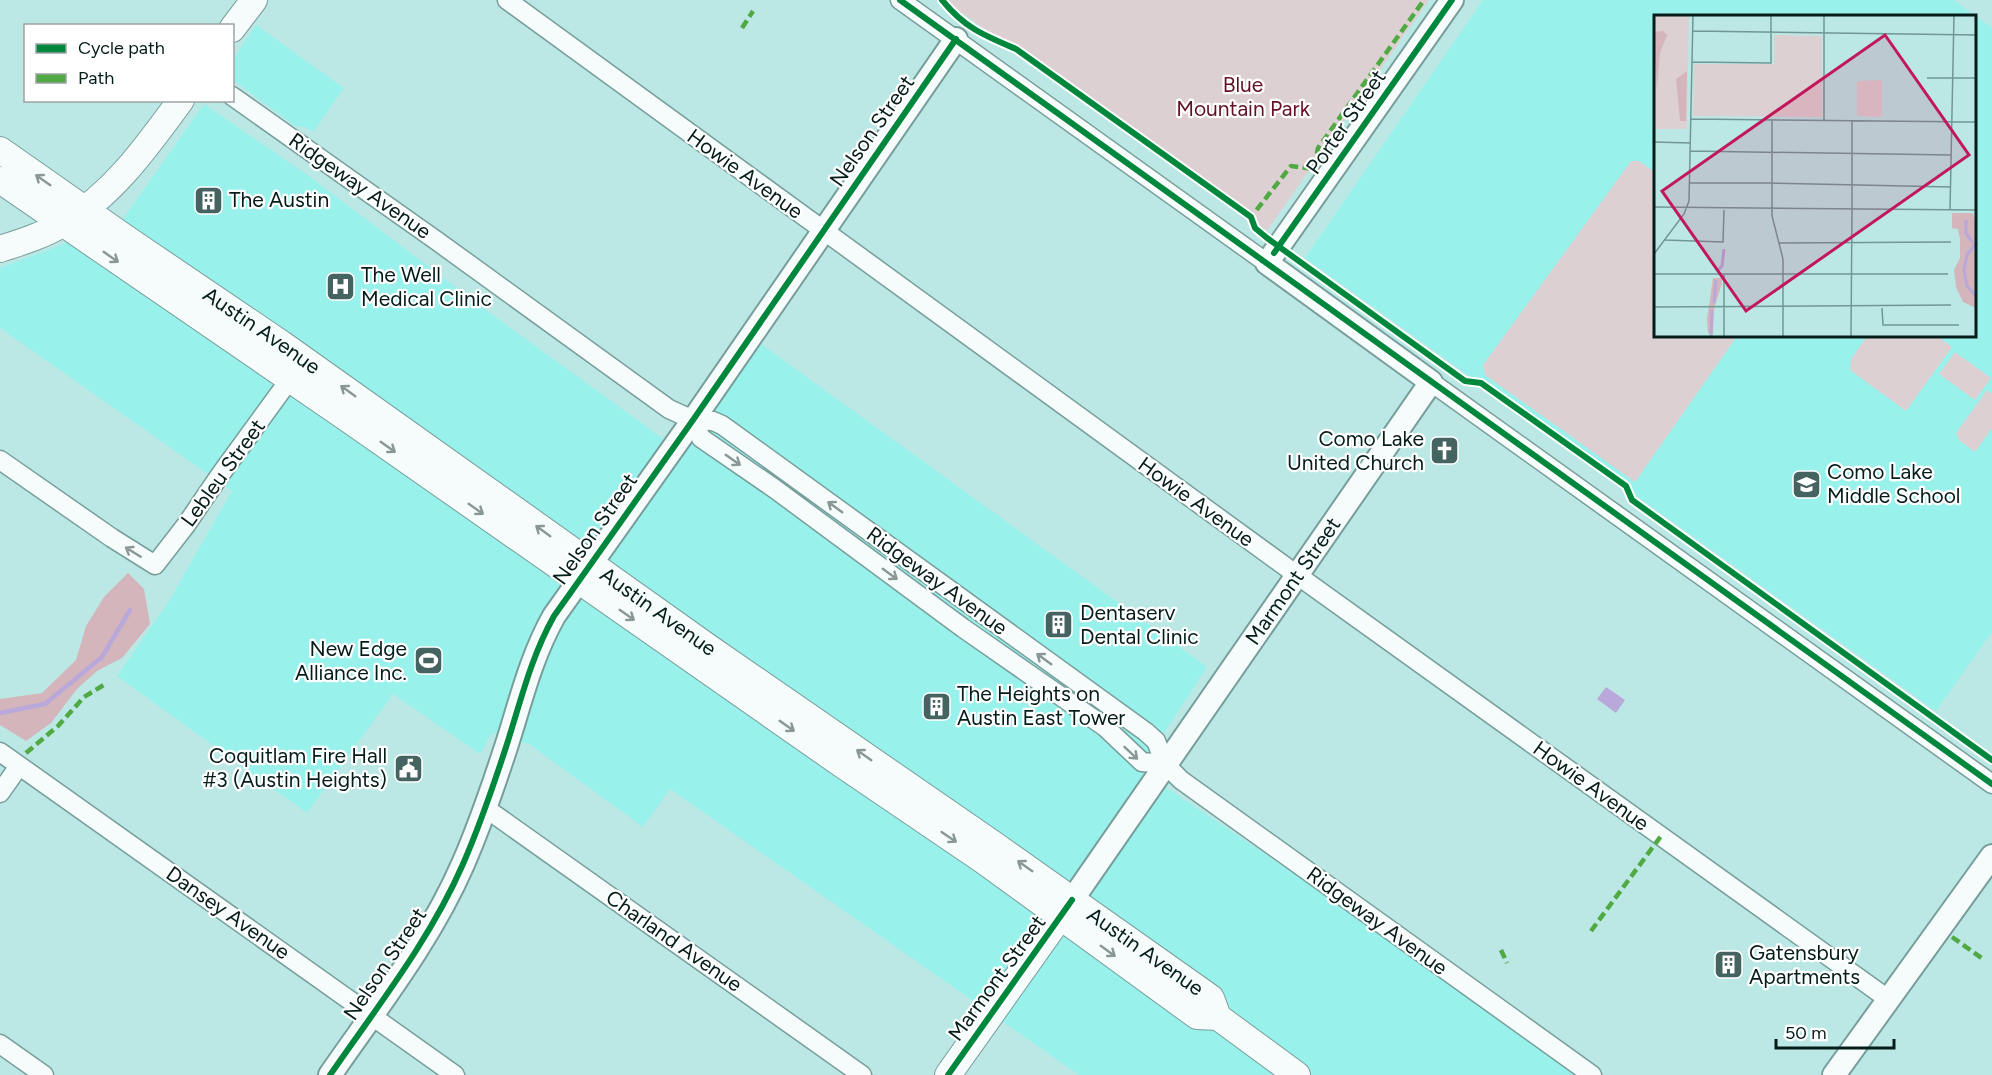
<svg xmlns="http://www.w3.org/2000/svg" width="1992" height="1075" viewBox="0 0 1992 1075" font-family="Figtree,sans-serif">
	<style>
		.built { fill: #99f1ec; fill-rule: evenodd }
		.green { fill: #ddd0d2 }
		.forest { fill: #d4b5bb }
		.water { fill: #b9a8da }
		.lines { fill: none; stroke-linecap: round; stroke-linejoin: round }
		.stream { stroke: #b9a8da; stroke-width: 4.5 }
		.minor-casing { stroke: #789e9c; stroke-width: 21 }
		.tertiary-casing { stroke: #789e9c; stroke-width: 26 }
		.secondary-casing { stroke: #789e9c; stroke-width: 28 }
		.minor { stroke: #f5fcfb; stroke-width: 18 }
		.tertiary { stroke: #f5fcfb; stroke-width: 22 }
		.secondary { stroke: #f5fcfb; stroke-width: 26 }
		.quiet { stroke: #50a942; stroke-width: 4.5; stroke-dasharray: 9 4.5; stroke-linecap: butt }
		.cycleway-casing { stroke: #fff; stroke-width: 10 }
		.cycleway { stroke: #00873e; stroke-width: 6 }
		.oneway { stroke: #899796 }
		.labels { text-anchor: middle; stroke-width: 4.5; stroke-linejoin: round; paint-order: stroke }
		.park-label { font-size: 21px; fill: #631027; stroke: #fff }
		.street-label { font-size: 21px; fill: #041c1a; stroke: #fff }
		.poi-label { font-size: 21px; fill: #041c1a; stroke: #fff; text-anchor: start }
		.inset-river { fill: none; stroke: #b9a8da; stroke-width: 3 }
		.inset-road { fill: none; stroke: #729694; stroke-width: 1.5 }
		.view { fill: #c2185b; fill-opacity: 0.15; stroke: #c2185b; stroke-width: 3 }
		.inset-edge { fill: none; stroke: #041c1a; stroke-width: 3 }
	</style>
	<rect width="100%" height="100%" fill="#bbe8e5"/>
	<!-- built -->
	<path class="built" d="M 1483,0 L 1953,0 L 1992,28 L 1992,632 L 1936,711 L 1305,258 ZM 1656,16 L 1976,16 L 1976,336 L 1656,336 Z
		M 256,25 L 344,88 L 313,132 L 305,127 L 295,126 L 233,80 L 233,60 Z
		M 204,104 L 306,174 L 483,308 L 683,453 L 761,344 L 1207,667 L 1140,770 L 1342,906 L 1577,1075 L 1079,1075 L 670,789 L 643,827 L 529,744 L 492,733 L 480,754 L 393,694 L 307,813 L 117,676 L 167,604 L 232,491 L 0,328 L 0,268 L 120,223 Z"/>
	<!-- green -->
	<path class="green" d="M 944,0 L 1429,0 L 1266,232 Z
		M 1631,161 L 1639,161 L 1656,173 L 1656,336 L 1737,336 L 1635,482 L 1485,375 L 1483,365 Z
		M 1867,336 L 1937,336 L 1952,347 L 1906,411 L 1850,370 L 1851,359 Z
		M 1955,352 L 1991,378 L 1975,400 L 1939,374 Z
		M 1987,390 L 1992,394 L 1992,428 L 1975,452 L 1959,440 L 1956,433 Z"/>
	<!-- forest -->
	<path class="forest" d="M 128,573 L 144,589 L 150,624 L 122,658 L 97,671 L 77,689 L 51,723 L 26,741 L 0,725 L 0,699 L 42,693 L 76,660 L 86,626 L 104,597 Z"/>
	<!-- water -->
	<path class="water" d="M 1606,687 L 1625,700 L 1616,713 L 1597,699 Z"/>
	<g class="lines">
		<!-- stream -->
		<path class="stream" d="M 0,713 L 45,704 L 102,657 L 130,610"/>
		<defs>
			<path id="minor" d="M 507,0 L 1297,575 L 1888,999
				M 900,0 L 1267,263
				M 232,96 L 437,241 L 669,409 L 693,420 L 713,421 L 722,425 L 1146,732 L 1156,741 L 1165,764 L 1181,780 L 1592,1075
				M 1431,382 L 1992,784
				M 693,420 L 701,438 L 775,489 L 963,628 L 1105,727 L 1142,762 L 1165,764
				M 0,460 L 112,538 L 155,565 L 186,525 L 220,475 L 290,379
				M 0,752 L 455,1075
				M 0,793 L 19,766
				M 484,807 L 862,1075
				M 0,1044 L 44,1075"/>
			<g id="tertiary">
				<path id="s1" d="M 1072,900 L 1431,382 L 1267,263 L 1452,0"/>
				<path d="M 330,1075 C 377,1007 430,940 463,864 C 480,825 494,784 507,744 C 521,700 531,657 554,616 L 693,420 L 956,39"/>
				<path d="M 1834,1075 L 1992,856"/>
			</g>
			<g id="secondary">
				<path d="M 232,29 L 254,0"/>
				<path id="s2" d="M 0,150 L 124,237 L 282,344 L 708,647 L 996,846 L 1211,998 L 1218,1017 L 1297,1075"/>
				<path d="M 0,180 L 348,419 L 837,761 L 984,861 L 1197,1016 L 1218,1017"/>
				<path d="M 0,249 C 22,242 44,235 64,223 C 114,194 147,146 181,100"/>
				<path d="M 948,1075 L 1070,903"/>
			</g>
		</defs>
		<!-- minor casing -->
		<use href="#minor" class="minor-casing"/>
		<!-- tertiary casing -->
		<use href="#tertiary" class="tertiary-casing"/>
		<!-- secondary casing -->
		<use href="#secondary" class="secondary-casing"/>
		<!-- minor -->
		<use href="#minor" class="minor"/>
		<!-- tertiary -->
		<use href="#tertiary" class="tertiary"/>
		<!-- secondary -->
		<use href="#secondary" class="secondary"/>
		<!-- quiet -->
		<path class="quiet" d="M 742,28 L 753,11
			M 1247,215 L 1251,217 L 1291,166 L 1314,169 L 1318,148 L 1424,0
			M 26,753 L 58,726 L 84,697 L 107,683
			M 1591,931 L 1661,836
			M 1952,937 L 1983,959
			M 1501,950 L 1507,963"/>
		<defs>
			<path id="cycleway" d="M 900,0 L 1992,784
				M 942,0 C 965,28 983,35 1016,49 L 1251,217 L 1255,228 L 1267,238 L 1465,381 L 1481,383 L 1626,486 L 1632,500 L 1992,760
				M 1274,253 L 1452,0
				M 330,1075 C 377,1007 430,940 463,864 C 480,825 494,784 507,744 C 521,700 531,657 554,616 L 693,420 L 956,39
				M 948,1075 L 1072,900"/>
		</defs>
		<!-- cycleway casing -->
		<use href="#cycleway" class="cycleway-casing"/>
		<!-- cycleway -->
		<use href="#cycleway" class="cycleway"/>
	</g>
	<!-- one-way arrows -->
	<defs><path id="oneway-shaft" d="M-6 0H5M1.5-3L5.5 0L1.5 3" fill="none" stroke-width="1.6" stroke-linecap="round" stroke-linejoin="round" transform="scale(1.5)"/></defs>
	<g class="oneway">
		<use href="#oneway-shaft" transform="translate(43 180) rotate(-145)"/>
		<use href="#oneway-shaft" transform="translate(111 257) rotate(35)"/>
		<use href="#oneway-shaft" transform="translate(348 391) rotate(-144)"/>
		<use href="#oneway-shaft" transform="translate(388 447) rotate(35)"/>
		<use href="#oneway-shaft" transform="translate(733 460) rotate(35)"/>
		<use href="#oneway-shaft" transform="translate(835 507) rotate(-144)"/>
		<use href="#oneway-shaft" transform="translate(476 509) rotate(35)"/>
		<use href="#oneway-shaft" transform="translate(543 531) rotate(-144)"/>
		<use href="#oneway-shaft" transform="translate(133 552) rotate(-148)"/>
		<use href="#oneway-shaft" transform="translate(890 574) rotate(36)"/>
		<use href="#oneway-shaft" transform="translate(627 615) rotate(35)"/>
		<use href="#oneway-shaft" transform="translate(1044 659) rotate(-144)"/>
		<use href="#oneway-shaft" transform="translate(787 726) rotate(35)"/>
		<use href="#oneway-shaft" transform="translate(1131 753) rotate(43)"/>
		<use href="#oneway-shaft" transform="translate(864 755) rotate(-145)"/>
		<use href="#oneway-shaft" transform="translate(949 837) rotate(34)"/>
		<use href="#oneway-shaft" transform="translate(1025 866) rotate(-145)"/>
		<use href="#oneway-shaft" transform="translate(1108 951) rotate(36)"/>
	</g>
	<!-- icons -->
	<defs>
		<symbol id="building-square" viewBox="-11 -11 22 22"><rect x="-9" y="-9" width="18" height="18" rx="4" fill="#446361" stroke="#fff"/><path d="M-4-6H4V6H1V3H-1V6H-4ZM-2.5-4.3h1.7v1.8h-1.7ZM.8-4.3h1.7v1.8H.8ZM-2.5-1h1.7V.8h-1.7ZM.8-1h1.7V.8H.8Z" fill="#fff"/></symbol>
		<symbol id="hospital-square" viewBox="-11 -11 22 22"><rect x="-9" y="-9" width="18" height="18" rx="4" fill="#446361" stroke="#fff"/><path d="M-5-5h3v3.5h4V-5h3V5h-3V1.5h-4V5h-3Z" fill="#fff"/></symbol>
		<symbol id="church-square" viewBox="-11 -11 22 22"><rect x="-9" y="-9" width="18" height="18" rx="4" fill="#446361" stroke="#fff"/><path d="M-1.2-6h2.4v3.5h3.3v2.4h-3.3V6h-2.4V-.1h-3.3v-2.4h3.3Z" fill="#fff"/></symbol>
		<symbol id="school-square" viewBox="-11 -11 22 22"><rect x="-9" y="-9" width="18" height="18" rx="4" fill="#446361" stroke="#fff"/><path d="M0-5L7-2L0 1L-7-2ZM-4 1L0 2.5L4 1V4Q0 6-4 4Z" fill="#fff"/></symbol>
		<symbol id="stadium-square" viewBox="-11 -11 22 22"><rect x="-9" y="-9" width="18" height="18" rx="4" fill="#446361" stroke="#fff"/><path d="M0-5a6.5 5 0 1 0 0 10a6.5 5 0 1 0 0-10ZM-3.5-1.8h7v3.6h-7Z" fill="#fff"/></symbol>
		<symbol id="civic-square" viewBox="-11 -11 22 22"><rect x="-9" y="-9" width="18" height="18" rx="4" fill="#446361" stroke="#fff"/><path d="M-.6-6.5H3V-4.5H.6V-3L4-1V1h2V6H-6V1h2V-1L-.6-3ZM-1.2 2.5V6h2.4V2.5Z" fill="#fff"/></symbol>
	</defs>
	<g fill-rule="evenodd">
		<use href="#building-square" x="192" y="184" width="33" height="33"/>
		<use href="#hospital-square" x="324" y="270" width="33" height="33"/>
		<use href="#church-square" x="1428" y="434" width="33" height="33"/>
		<use href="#school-square" x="1790" y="468" width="33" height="33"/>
		<use href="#building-square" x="1042" y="608" width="33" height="33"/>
		<use href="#stadium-square" x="412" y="644" width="33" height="33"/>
		<use href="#building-square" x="920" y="690" width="33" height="33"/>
		<use href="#civic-square" x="392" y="752" width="33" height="33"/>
		<use href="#building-square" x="1712" y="948" width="33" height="33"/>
	</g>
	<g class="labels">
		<!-- park labels -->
		<g class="park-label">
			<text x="1243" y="92">Blue<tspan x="1243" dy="24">Mountain Park</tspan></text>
		</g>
		<!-- street labels -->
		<g class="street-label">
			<text transform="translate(1346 122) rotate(-55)" y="7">Porter Street</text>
			<text transform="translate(872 131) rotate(-55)" y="7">Nelson Street</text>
			<text transform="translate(745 174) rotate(36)" y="7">Howie Avenue</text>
			<text transform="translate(360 186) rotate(35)" y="7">Ridgeway Avenue</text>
			<text dy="7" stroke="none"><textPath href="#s2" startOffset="318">Austin Avenue</textPath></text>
			<text transform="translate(223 473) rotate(-54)" y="7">Lebleu Street</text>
			<text transform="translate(1196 502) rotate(36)" y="7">Howie Avenue</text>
			<text transform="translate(595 529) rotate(-55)" y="7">Nelson Street</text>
			<text transform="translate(937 581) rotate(36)" y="7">Ridgeway Avenue</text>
			<text dy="7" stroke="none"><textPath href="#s1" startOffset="388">Marmont Street</textPath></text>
			<text dy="7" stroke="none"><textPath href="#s2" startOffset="804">Austin Avenue</textPath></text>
			<text transform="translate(1591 786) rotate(36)" y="7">Howie Avenue</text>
			<text transform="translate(228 913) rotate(35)" y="7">Dansey Avenue</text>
			<text transform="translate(1377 921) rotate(36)" y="7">Ridgeway Avenue</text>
			<text transform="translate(674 941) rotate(35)" y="7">Charland Avenue</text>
			<text dy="7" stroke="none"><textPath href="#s2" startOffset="1398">Austin Avenue</textPath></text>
			<text transform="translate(385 964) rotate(-56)" y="7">Nelson Street</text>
			<text transform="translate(997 978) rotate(-54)" y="7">Marmont Street</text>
		</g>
		<!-- poi labels -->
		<g class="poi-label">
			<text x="229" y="207">The Austin</text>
			<text x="361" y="282">The Well<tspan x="361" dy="24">Medical Clinic</tspan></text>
			<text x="1424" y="446" text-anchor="end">Como Lake<tspan x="1424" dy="24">United Church</tspan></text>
			<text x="1827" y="479">Como Lake<tspan x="1827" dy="24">Middle School</tspan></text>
			<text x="1080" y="620">Dentaserv<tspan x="1080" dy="24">Dental Clinic</tspan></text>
			<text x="407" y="656" text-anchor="end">New Edge<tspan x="407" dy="24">Alliance Inc.</tspan></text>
			<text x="957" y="701">The Heights on<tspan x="957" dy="24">Austin East Tower</tspan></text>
			<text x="387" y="763" text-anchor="end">Coquitlam Fire Hall<tspan x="387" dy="24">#3 (Austin Heights)</tspan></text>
			<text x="1749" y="960">Gatensbury<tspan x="1749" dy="24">Apartments</tspan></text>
		</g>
	</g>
	<!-- overview -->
	<g transform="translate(1654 15)">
		<rect width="322" height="322" fill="#bbe8e5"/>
		<path d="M 0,0 L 35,0 L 33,114 L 0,114 ZM 120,20 L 168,21 L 168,102 L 39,101 L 40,49 L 120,49 ZM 228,65 L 228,102 L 203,101 L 203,66 Z" fill="#ddd0d2"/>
		<path d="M 9,16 L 13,20 L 6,38 L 3,75 L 0,17 ZM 33,56 L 32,106 L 26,106 L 22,64 ZM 298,198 L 319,198 L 322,209 L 322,293 L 309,287 L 302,272 L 300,255 L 306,243 L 306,224 L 304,214 L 298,213 ZM 59,263 L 68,263 L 68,268 L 60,294 L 59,320 L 54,318 L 53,304 Z" fill="#d4b5bb"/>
		<path class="inset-river" d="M 312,205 L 312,218 L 319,228M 323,227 L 313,240 L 310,255 L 313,271 L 323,282M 63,256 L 68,251 L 70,234M 60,288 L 62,265M 57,321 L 58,295"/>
		<path class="inset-road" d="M 39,16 L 323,20M 38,47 L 117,48 L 117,0M 273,63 L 323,63M 37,104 L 323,107M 118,105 L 118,201 L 129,244 L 129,322M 170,106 L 170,0M 198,106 L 198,192M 0,127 L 36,128M 36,136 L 297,140M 36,168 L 118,168M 118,168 L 297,172M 0,192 L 323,195M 296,195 L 300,0M 11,225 L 69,227 L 70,195M 125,228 L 297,227M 0,239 L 30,199 L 35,186 L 39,0M 0,259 L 294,259M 70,260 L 70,322M 0,292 L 297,290M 228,293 L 229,310 L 305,310M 197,322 L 198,192"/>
		<path class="view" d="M 231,20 L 315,140 L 92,296 L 8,176 Z"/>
		<rect width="322" height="322" class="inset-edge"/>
	</g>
	<!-- legend -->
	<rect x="24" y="24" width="210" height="78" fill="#ffffff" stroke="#9ba4a3" stroke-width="1.5"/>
	<rect x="36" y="44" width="30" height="9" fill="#00873e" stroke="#9ba4a3" stroke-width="1.5"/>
	<text x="78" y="54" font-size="18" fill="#041c1a">Cycle path</text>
	<rect x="36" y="74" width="30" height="9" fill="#50a942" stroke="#9ba4a3" stroke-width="1.5"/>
	<text x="78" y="84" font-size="18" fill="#041c1a">Path</text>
	<!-- scale -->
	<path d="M1776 1039v9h118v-9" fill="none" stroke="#041c1a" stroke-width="3"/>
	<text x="1785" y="1039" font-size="18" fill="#041c1a" stroke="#ffffff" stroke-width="4.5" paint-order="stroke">50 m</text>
</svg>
